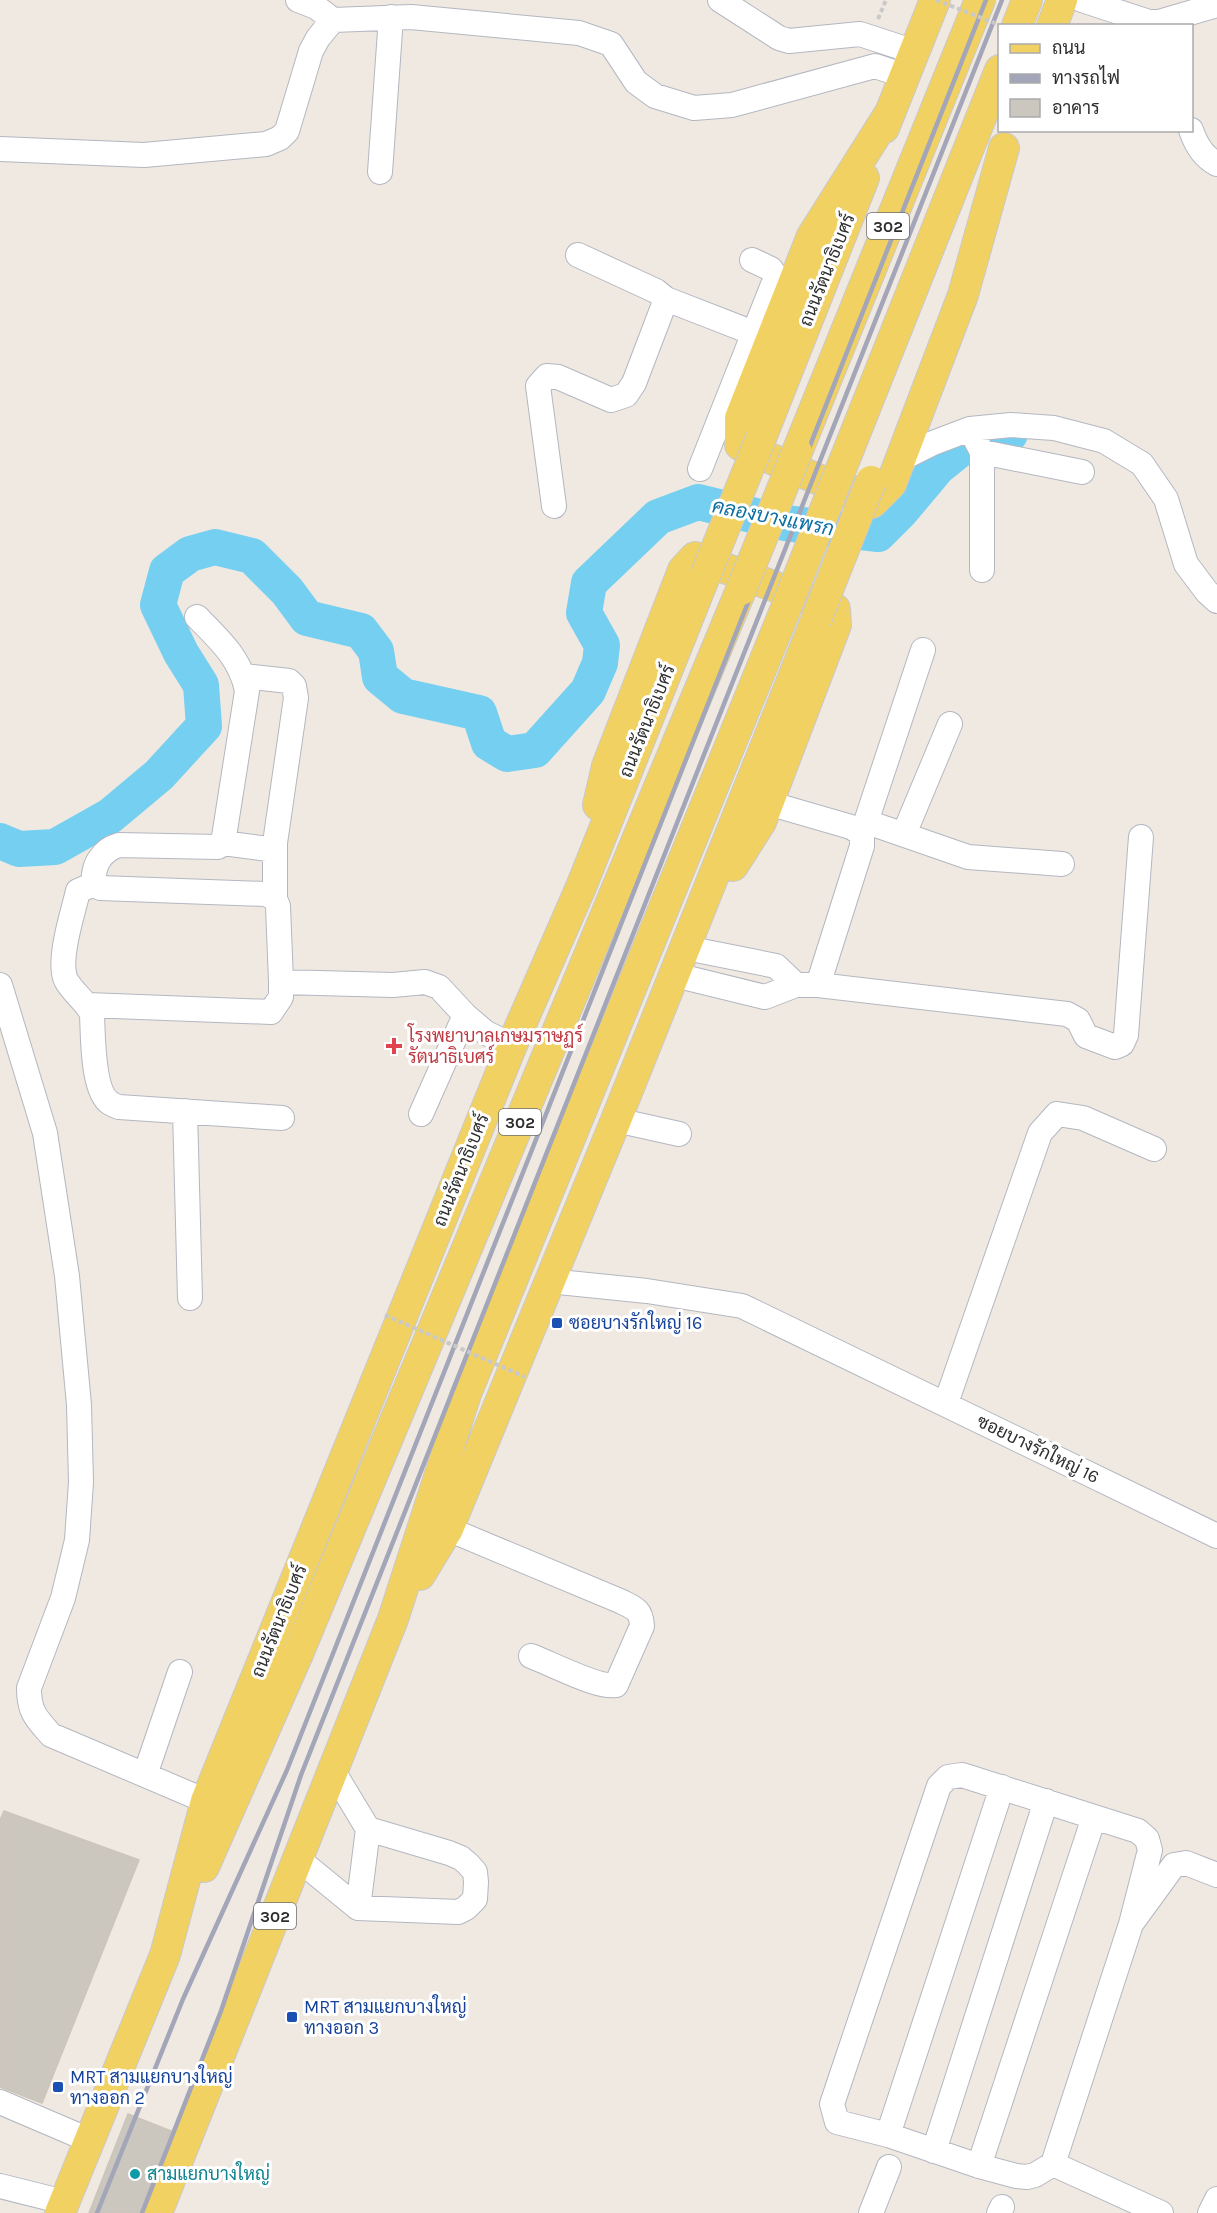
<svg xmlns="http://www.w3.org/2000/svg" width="1217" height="2213" viewBox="0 0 1217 2213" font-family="Karla,Sarabun,sans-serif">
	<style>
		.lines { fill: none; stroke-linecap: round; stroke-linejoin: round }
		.river { stroke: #75cff0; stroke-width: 36 }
		.building { fill: #cbc7bf; stroke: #cbc5ba; stroke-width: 1.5 }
		.minor-casing { stroke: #b4b7c1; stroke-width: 26 }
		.major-casing { stroke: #c9c9c9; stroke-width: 32 }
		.path { stroke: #c9c9c9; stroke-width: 4; stroke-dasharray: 4.5 3; stroke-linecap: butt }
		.minor { stroke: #fff; stroke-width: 24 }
		.major { stroke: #f2d163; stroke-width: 30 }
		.rail { stroke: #a3a6b8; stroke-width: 4.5 }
		.major-bridge-casing { stroke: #c9c9c9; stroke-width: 32; stroke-linecap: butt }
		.path-bridge { stroke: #c9c9c9; stroke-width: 4; stroke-dasharray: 4.5 3; stroke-linecap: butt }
		.major-bridge { stroke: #f2d163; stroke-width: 30 }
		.health-dot { fill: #e0444e; stroke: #fff; stroke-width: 2 }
		.transit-dot { fill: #1a4fb4; stroke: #fff; stroke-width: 2 }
		.culture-dot { fill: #0f9aa8; stroke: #fff; stroke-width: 2 }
		.labels { text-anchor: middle; stroke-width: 6; stroke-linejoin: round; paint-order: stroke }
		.shield { fill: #fff; stroke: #6d6d6d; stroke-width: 1.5 }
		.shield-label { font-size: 16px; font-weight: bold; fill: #2e2e2e }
		.street-label { font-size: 18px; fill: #2e2e2e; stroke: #fff }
		.health-label { font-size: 18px; fill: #be3a42; stroke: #fff; text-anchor: start }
		.transit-label { font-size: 18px; fill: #164399; stroke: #fff; text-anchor: start }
		.culture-label { font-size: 18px; fill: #0d838f; stroke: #fff; text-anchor: start }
		.water-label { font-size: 20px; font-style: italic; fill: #0d6fa3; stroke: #fff }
	</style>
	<rect width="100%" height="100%" fill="#efe9e1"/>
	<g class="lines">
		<!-- river -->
		<path class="river" d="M 0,841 L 19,849 L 55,847 L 110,816 L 159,775 L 204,726 L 201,685 L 181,653 L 158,605 L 167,571 L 190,554 L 215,547 L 252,556 L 287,591 L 307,618 L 361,631 L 376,651 L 380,677 L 403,696 L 479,713 L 489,743 L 507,754 L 535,750 L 588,691 L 600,663 L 602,645 L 584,613 L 589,583 L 658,517 L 698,502 L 785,523 L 878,534 L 901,511 L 938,467 L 974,438 L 1010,434"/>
	</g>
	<!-- building -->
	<path class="building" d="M 4,1811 L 139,1860 L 42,2103 L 0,2087 L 0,1820 Z
		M 128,2114 L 171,2131 L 140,2213 L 89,2213 Z"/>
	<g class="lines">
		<defs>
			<path id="minor" d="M 298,0 L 316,7 L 333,20 L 411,17 L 579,33 L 611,44 L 636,82 L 655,96 L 694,108 L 732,105 L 875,66 L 905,76
				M 720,0 L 779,38 L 789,41 L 860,34 L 915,52
				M 1082,0 L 1149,22 L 1159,22 L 1217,5
				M 1191,130 C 1196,145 1203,157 1217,164
				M 0,149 L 144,155 L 266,144 L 280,138 L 287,131 L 311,51 L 318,38 L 333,20
				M 380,172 L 391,17
				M 578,255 L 656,291 L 666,299 L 769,339
				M 970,429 L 982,452 L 982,570
				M 982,452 L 1082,472
				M 901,459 L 933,443 L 970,429 L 1011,425 L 1054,428 L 1104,441 L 1142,464 L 1166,499 L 1186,564 L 1207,592 L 1217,601
				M 700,469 L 776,277 L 771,269 L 752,260
				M 554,506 L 538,386 L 547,376 L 558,377 L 611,400 L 626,395 L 634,383 L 666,299
				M 197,617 C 219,639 241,659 247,691 L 223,843 L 218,847 L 119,845 C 102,850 92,865 94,884 L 100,888 L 266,894 L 275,899 L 278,906 L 281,982 L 393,985 L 425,982 L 439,987 L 465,1015 L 486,1033 L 512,1045
				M 244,676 L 289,681 L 294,686 L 296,698 L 275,843 L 275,899
				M 768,803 L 851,827 L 862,834 L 862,846 L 818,985
				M 867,822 L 968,857 L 1062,864
				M 862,834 L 923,650
				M 904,834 L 950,724
				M 223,843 L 275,850
				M 94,884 L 78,891 C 73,913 57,960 66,980 C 73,993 86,1001 92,1014 C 93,1034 92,1091 110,1103 C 113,1105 116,1106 119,1107 L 282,1118
				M 686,948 L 776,966 L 796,985
				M 675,975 L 765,997 L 796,985 L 818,985 L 1067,1014 L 1078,1020 L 1086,1036 L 1115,1047 L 1122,1044 L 1126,1035 L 1141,837
				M 0,985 L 45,1133 L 67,1276 L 79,1405 L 81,1482 L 77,1540 L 63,1598 L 29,1688 C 29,1712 36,1718 51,1735 L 206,1801
				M 88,1005 L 271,1012 L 281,997 L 281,982
				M 185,1111 L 190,1298
				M 421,1114 L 465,1015
				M 616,1120 L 679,1134
				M 549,1281 L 647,1291 L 742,1306 L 1217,1536
				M 946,1403 L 1040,1133 L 1057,1114 L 1083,1118 L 1154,1149
				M 448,1529 L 620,1601 C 634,1608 641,1609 642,1626 L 616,1685 C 599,1689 550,1663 531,1656
				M 145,1775 L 180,1672
				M 298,1859 L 358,1908 L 458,1912 L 466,1908 L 475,1899 L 476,1882 L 475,1872 L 468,1864 L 461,1858 L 449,1853 L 368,1829 L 333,1771
				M 358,1908 L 368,1829
				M 0,2102 L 89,2140
				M 888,2135 L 1002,1787
				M 934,2151 L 1046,1801
				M 1053,2164 L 1035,2175 L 1027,2177 L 1016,2176 L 979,2166 L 888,2135 L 837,2122 L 832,2104 L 939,1786 L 948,1777 L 962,1775 L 1138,1831 L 1147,1839 L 1150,1850 L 1131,1924
				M 979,2166 L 1094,1817
				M 0,2186 L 64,2202
				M 871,2213 L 889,2167
				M 999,2213 L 1002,2207
				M 1161,2213 L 1053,2164 L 1131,1924 L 1174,1865 L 1186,1863 L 1217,1875
				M 1210,2213 L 1217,2199"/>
			<path id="major" d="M 1017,26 L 1027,0
				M 1052,26 L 1062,0
				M 891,111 L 812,236 L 740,418 L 740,445 L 872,503 L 891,484 L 963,295 L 1004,148
				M 884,128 L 935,0
				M 761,438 L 864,178
				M 797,452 L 980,0
				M 841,469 L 1000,70
				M 598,805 L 607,766 L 683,570 L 695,557 L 835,609 L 836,625 L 761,822 L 733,866
				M 420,1575 L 448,1529 L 616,1120 L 816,620
				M 204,1867 L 298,1654 L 741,590
				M 60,2213 L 165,1955 L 206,1801 L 512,1045 L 581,887 L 705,576
				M 157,2213 L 393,1619 L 466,1394 L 786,608"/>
		</defs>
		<!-- minor casing -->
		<use href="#minor" class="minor-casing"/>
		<!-- major casing -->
		<use href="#major" class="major-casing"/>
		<!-- path -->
		<path class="path" d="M 878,19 L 886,0"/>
		<!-- minor -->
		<use href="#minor" class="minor"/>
		<!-- major -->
		<use href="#major" class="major"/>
		<!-- rail -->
		<path class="rail" d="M 97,2213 L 183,1999 L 287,1770 L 986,0
			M 142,2213 L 221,2011 L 301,1775 L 1002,0"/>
		<defs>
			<path id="major-bridge" d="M 705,576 L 761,438
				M 741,590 L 797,452
				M 786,608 L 841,469
				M 816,620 L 871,481"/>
		</defs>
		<!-- major-bridge casing -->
		<use href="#major-bridge" class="major-bridge-casing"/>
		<!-- path-bridge -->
		<path class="path-bridge" d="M 936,0 L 1002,26
			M 385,1315 L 525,1377"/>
		<!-- major-bridge -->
		<use href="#major-bridge" class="major-bridge"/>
	</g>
	<!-- markers -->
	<path class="health-dot" d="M391 1037h6v6h6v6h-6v6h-6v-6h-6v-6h6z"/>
	<g class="transit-dot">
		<rect x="551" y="1317" width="12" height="12" rx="3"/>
		<rect x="286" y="2011" width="12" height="12" rx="3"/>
		<rect x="52" y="2081" width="12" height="12" rx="3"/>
	</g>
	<circle class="culture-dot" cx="135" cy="2174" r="6"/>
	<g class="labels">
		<!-- shield labels -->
		<g class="shield">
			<rect x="867" y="213" width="42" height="26" rx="4.5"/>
			<rect x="499" y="1109" width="42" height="26" rx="4.5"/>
			<rect x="254" y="1903" width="42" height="26" rx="4.5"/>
		</g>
		<g class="shield-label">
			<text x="888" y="232">302</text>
			<text x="520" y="1128">302</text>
			<text x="275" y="1922">302</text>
		</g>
		<!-- street labels -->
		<g class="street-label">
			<text transform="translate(827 270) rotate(-68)" y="6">ถนนรัตนาธิเบศร์</text>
			<text transform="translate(647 721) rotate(-68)" y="6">ถนนรัตนาธิเบศร์</text>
			<text transform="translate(461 1170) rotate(-68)" y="6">ถนนรัตนาธิเบศร์</text>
			<text transform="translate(1038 1449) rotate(26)" y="6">ซอยบางรักใหญ่ 16</text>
			<text transform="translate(279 1621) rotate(-68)" y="6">ถนนรัตนาธิเบศร์</text>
		</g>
		<!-- health labels -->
		<g class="health-label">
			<text x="408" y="1042">โรงพยาบาลเกษมราษฏร์<tspan x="408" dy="21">รัตนาธิเบศร์</tspan></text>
		</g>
		<!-- transit labels -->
		<g class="transit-label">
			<text x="569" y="1329">ซอยบางรักใหญ่ 16</text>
			<text x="304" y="2013">MRT สามแยกบางใหญ่<tspan x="304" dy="21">ทางออก 3</tspan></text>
			<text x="70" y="2083">MRT สามแยกบางใหญ่<tspan x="70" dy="21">ทางออก 2</tspan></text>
		</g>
		<!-- culture labels -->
		<g class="culture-label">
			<text x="147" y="2180">สามแยกบางใหญ่</text>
		</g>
		<!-- water labels -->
		<g class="water-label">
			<text transform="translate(773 517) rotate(11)" y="7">คลองบางแพรก</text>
		</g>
	</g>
	<!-- legend -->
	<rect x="998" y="24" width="195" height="108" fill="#ffffff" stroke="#ababab" stroke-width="1.5"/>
	<rect x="1010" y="44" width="30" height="9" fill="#f2d163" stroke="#ababab" stroke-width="1.5"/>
	<text x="1052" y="54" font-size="18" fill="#2e2e2e">ถนน</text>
	<rect x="1010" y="74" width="30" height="9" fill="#a3a6b8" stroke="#ababab" stroke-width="1.5"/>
	<text x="1052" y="84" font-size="18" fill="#2e2e2e">ทางรถไฟ</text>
	<rect x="1010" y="99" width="30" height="18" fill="#cbc7bf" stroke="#ababab" stroke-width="1.5"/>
	<text x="1052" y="114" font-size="18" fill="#2e2e2e">อาคาร</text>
</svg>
